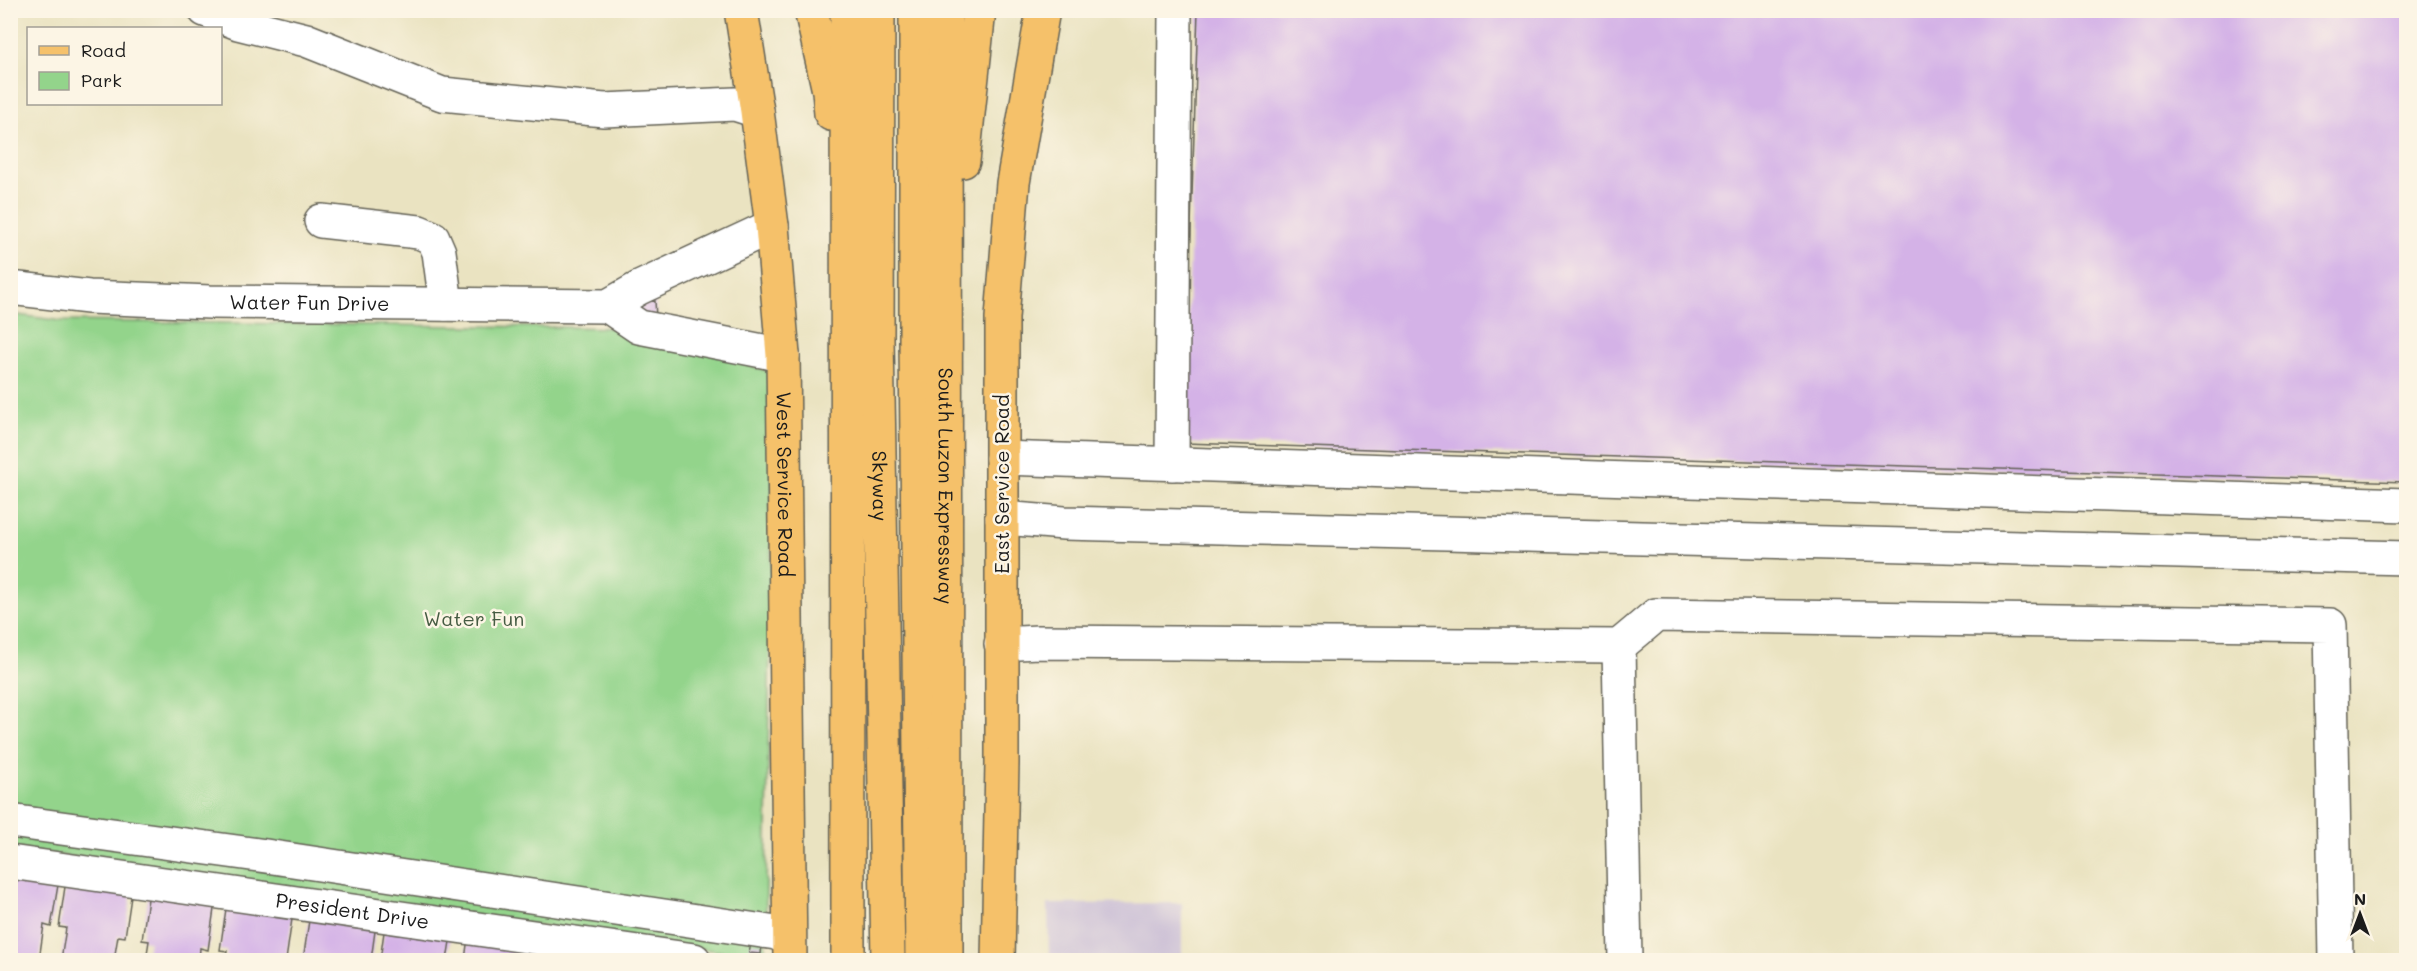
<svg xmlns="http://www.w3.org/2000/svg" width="2417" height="971" viewBox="0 0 2417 971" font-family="Mali,sans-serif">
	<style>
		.industrial { fill: #cbbfd6 }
		.green { fill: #93d48b; stroke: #587854; stroke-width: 1.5 }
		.building { fill: #d4b2e7 }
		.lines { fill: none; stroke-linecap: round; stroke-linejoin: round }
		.minor-casing { stroke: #646256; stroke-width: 36 }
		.major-casing { stroke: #646256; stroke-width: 36 }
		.highway-casing { stroke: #646256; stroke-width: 36 }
		.minor { stroke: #fff; stroke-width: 33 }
		.major { stroke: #f5c16b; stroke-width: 33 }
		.highway { stroke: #f5c16b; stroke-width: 33 }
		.labels { text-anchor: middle; stroke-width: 5; stroke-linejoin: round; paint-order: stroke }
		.street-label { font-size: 20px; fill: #1c1c1c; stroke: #fcf5e5 }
		.park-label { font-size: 20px; fill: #465c43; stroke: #fcf5e5 }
	</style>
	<rect width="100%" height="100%" fill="#fcf5e5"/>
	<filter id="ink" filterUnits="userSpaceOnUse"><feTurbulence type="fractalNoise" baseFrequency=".0167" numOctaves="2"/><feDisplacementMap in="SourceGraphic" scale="12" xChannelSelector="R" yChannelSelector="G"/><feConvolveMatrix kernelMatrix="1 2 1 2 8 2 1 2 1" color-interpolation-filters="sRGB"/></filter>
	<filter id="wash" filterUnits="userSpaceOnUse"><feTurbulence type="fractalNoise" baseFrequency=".008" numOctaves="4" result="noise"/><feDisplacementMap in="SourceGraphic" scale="24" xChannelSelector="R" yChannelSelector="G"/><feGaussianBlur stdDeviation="1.35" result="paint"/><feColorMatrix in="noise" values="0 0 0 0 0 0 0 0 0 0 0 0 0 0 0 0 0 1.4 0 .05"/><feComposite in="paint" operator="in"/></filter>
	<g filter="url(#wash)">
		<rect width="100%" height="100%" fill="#eae3c1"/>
		<!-- industrial -->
		<path class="industrial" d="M 1182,903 L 1182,960 L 1049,960 L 1048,904 Z"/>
		<!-- green -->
		<path class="green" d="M 11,314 L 62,321 L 634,328 L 774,373 L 765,958 L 11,848 Z"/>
		<g id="blocks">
			<!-- building -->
			<path class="building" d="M 1198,10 L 2406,10 L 2406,482 L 1184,443 Z
				M 655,301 L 656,317 L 634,318 L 634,302 Z
				M 10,872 L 59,879 L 51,927 L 44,925 L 39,960 L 10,960 Z
				M 66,880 L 132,890 L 125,937 L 118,936 L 114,960 L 61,960 L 66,928 L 59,927 Z
				M 149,892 L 215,902 L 208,950 L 200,948 L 199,960 L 146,960 L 149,941 L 142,940 Z
				M 227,902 L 293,912 L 286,960 L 226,960 L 227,951 L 220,950 Z
				M 310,914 L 376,924 L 371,960 L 303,960 Z
				M 385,925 L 451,935 L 447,960 L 380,960 Z
				M 468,937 L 534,947 L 532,960 L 465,960 Z
				M 751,943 L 762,944 L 761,954 L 749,953 Z"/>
		</g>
	</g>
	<g filter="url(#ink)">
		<use href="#blocks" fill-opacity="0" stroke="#646256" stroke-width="1.5"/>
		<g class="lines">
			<defs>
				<g id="minor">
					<path d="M 205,10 L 238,23 L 306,40 L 442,94 L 604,110 L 735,104 L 757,111"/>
					<path d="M 321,221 L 419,232 L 433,238 L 439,252 L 446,304"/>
					<path id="s1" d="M 10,288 L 89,297 L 210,302 L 608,306 L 639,288 L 772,226"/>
					<path d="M 608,306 L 639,327 L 783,355"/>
					<path d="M 1002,458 L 2406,505"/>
					<path d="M 1172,464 L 1175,10"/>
					<path d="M 1002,518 L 1064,523 L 2406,558"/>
					<path d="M 1001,644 L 1038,642 L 1619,646 L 1656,615 L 2330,625 L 2336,960"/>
					<path d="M 1619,646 L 1625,960"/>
					<path d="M 10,821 L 266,856 L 776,933 L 789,939"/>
					<path id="s2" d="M 10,862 L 694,960"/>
				</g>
				<g id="major">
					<path id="s3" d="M 741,10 L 757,111 L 772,226 L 783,355 L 790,960"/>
					<path d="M 998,960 L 1002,763 L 1002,318 L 1013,183 L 1043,10"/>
				</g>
				<g id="highway">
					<path d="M 811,10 L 829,91 L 831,114"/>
					<path d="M 847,10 L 848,960"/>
					<path id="s4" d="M 878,10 L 877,339 L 888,960"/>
					<path d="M 916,10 L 916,341 L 922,960"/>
					<path id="s5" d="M 945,10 L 946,960"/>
					<path d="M 963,161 L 979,10"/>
				</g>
			</defs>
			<!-- minor casing -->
			<use href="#minor" class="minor-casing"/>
			<!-- major casing -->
			<use href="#major" class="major-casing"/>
			<!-- highway casing -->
			<use href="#highway" class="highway-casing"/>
			<!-- minor -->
			<use href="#minor" class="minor"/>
			<!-- major -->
			<use href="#major" class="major"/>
			<!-- highway -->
			<use href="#highway" class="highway"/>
		</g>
	</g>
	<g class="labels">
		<!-- street labels -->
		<g class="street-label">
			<text dy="7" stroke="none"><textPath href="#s1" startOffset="300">Water Fun Drive</textPath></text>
			<text dy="7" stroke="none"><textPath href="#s3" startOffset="477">West Service Road</textPath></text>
			<text transform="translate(1002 484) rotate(-90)" y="7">East Service Road</text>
			<text dy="7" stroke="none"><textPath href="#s4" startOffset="476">Skyway</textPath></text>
			<text dy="7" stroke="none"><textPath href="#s5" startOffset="476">South Luzon Expressway</textPath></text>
			<text dy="7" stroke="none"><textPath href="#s2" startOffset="346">President Drive</textPath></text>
		</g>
		<!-- park labels -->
		<g class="park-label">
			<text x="474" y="626">Water Fun</text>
		</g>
	</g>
	<!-- margin -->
	<rect width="2417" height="971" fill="none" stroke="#fcf5e5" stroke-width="36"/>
	<!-- legend -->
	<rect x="27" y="27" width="195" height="78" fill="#fcf5e5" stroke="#a29e95" stroke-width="1.5"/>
	<rect x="39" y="46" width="30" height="9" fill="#f5c16b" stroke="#a29e95" stroke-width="1.5"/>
	<text x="81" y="57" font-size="18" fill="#1c1c1c">Road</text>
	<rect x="39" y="72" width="30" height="18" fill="#93d48b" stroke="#a29e95" stroke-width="1.5"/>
	<text x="81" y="87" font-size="18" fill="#1c1c1c">Park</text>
	<!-- north arrow -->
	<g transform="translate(2360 914)" stroke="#fcf5e5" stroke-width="4.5" paint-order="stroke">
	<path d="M0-4.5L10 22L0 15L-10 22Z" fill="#1c1c1c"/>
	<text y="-9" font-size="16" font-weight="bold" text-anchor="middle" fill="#1c1c1c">N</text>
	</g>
</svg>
